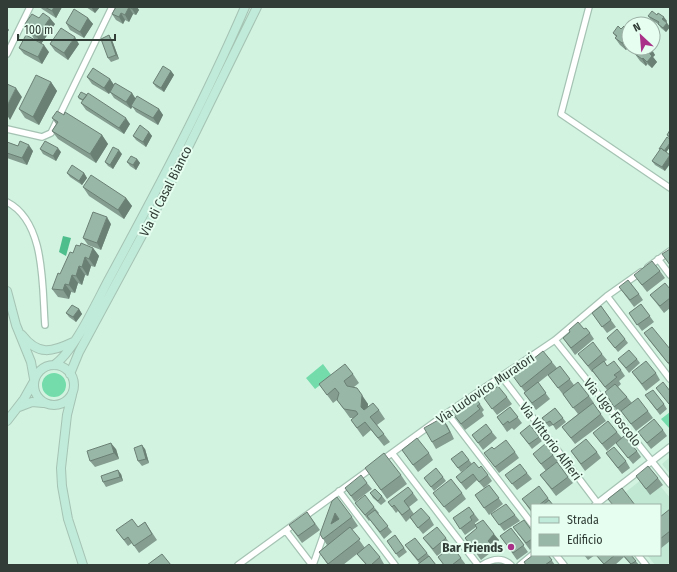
<svg xmlns="http://www.w3.org/2000/svg" width="677" height="572" viewBox="0 0 677 572" font-family="'Fira Sans Condensed',sans-serif">
	<style>
		.built { fill: #c1e8d3 }
		.green { fill: #74dcab }
		.water { fill: #4ebe8d }
		.lines { fill: none; stroke-linecap: round; stroke-linejoin: round }
		.street-casing { stroke: #a5c3b3; stroke-width: 8 }
		.secondary-casing { stroke: #a5c3b3; stroke-width: 10 }
		.street { stroke: #fff; stroke-width: 5.5 }
		.secondary { stroke: #c0ead9; stroke-width: 8 }
		.wall { fill: #849d90 }
		.shaded-wall { fill: #6b8075 }
		.building { fill: #99b7a7; stroke: #6b8075; fill-rule: evenodd }
		.poi-dot { fill: #a93187; stroke: #e5fef0; stroke-width: 1.5 }
		.labels { text-anchor: middle; stroke-width: 4; stroke-linejoin: round; paint-order: stroke }
		.street-label { font-size: 13px; fill: #313d36; stroke: #e5fef0 }
		.poi-label { font-size: 13px; font-weight: bold; fill: #313d36; stroke: #e5fef0; text-anchor: end }
	</style>
	<rect width="100%" height="100%" fill="#d3f3e1"/>
	<!-- built -->
	<path class="built" d="M 670,457 L 670,474 L 662,464 Z
		M 650,473 L 670,498 L 670,562 L 666,565 L 655,565 L 647,555 L 660,555 L 660,505 L 609,505 Z"/>
	<!-- green -->
	<path class="green" d="M 323,364 L 332,376 L 315,389 L 306,378 Z
		M42 385a12 12 0 1 1 24 0a12 12 0 1 1-24 0Z
		M 670,412 L 670,429 L 661,419 Z"/>
	<!-- water -->
	<path class="water" d="M 63,236 L 71,238 L 66,256 L 59,252 Z"/>
	<g class="lines">
		<defs>
			<path id="street" d="M 589,7 L 561,114 L 670,188
				M 7,54 L 30,7
				M 7,129 L 42,137 L 51,133 L 112,7
				M 7,202 C 46,222 42,287 45,325
				M 658,259 L 670,275
				M 648,267 L 670,251
				M 607,296 L 670,379
				M 555,340 L 670,484
				M 502,377 L 599,505
				M 447,413 L 532,524
				M 392,453 L 478,565
				M 381,461 L 447,413 L 555,340 L 607,296 L 641,272
				M 339,491 L 395,565
				M 595,505 L 670,447
				M 286,531 L 312,565
				M 556,555 L 564,565
				M 638,555 L 646,565
				M 238,565 L 373,467
				M 313,565 L 325,531
				M 482,565 C 492,559 503,557 511,565
				M 520,565 L 532,555"/>
			<path id="secondary" d="M 7,291 L 16,325 L 31,362 L 34,379
				M 22,335 C 38,356 52,352 73,342
				M34 385a20 20 0 1 1 40 0a20 20 0 1 1-40 0Z
				M 54,365 C 74,352 97,301 109,279 C 157,190 205,100 245,7
				M 70,374 L 79,352 L 173,178 L 257,7
				M 72,395 L 67,415 L 61,468 L 62,486 L 68,519 L 83,565
				M 19,407 L 32,402 L 43,403
				M 7,421 L 24,399 L 33,383"/>
		</defs>
		<!-- street casing -->
		<use href="#street" class="street-casing"/>
		<!-- secondary casing -->
		<use href="#secondary" class="secondary-casing"/>
		<!-- street -->
		<use href="#street" class="street"/>
		<!-- secondary -->
		<use href="#secondary" class="secondary"/>
	</g>
	<!-- wall -->
	<path class="wall" d="M 40,7 L 62,7 L 56,18 L 42,9 Z
		M 86,7 L 100,7 L 95,13 Z
		M 116,7 L 137,7 L 139,10 L 136,15 L 133,14 L 129,22 L 125,20 L 123,24 L 116,20 L 112,14 Z
		M 648,16 L 667,21 L 666,22 L 670,27 L 666,32 L 661,28 L 658,24 L 651,20 Z
		M 39,18 L 55,24 L 41,44 L 34,39 L 30,32 L 31,31 L 25,24 Z
		M 88,18 L 93,24 L 84,38 L 70,30 L 66,23 Z
		M 621,29 L 629,31 L 629,46 L 626,50 L 620,45 L 615,38 L 616,37 L 613,33 Z
		M 109,35 L 112,40 L 119,59 L 111,62 L 108,58 Z
		M 50,44 L 79,44 L 68,60 L 55,51 Z
		M 19,48 L 49,52 L 42,64 L 24,54 Z
		M 631,48 L 650,48 L 655,55 L 653,57 L 657,62 L 652,68 L 647,64 L 646,66 L 640,61 L 635,54 L 636,53 Z
		M 171,71 L 174,75 L 164,92 L 156,87 L 153,83 Z
		M 87,77 L 110,79 L 114,85 L 132,93 L 136,99 L 159,109 L 163,115 L 158,125 L 136,112 L 132,106 L 131,109 L 114,98 L 110,92 L 109,94 L 92,84 Z
		M 51,82 L 57,91 L 39,125 L 25,118 L 19,109 Z
		M 78,97 L 130,124 L 124,134 L 86,110 L 81,103 L 83,101 L 79,99 Z
		M 64,115 L 102,135 L 108,144 L 96,163 L 58,139 L 52,131 L 56,124 L 52,118 Z
		M 670,130 L 670,147 L 666,152 L 665,171 L 655,165 L 652,161 L 670,139 L 667,135 Z
		M 149,132 L 152,136 L 146,147 L 136,140 L 133,136 Z
		M 7,142 L 33,151 L 27,165 L 7,158 Z
		M 40,149 L 61,152 L 56,161 L 43,154 Z
		M 122,154 L 113,169 L 108,166 L 105,162 Z
		M 137,159 L 140,163 L 136,170 L 130,166 L 127,162 Z
		M 67,173 L 84,173 L 87,178 L 82,185 L 70,177 Z
		M 83,187 L 126,198 L 132,206 L 124,219 L 89,196 Z
		M 111,224 L 101,250 L 88,245 L 83,238 Z
		M 80,246 L 93,248 L 99,256 L 95,267 L 91,266 L 88,276 L 85,275 L 82,285 L 78,283 L 75,293 L 71,292 L 69,299 L 58,297 L 52,289 L 73,253 Z
		M 660,271 L 665,278 L 647,292 L 634,275 Z
		M 619,287 L 639,294 L 643,300 L 634,307 Z
		M 670,289 L 670,308 L 664,313 L 650,295 Z
		M 641,304 L 654,322 L 642,331 L 629,313 Z
		M 601,306 L 616,327 L 607,333 L 592,313 Z
		M 79,309 L 82,314 L 76,322 L 69,317 L 66,313 Z
		M 584,329 L 590,333 L 594,339 L 575,355 L 563,338 Z
		M 644,333 L 670,349 L 670,366 L 649,340 Z
		M 607,338 L 625,339 L 628,343 L 618,352 Z
		M 578,354 L 602,354 L 607,360 L 604,362 L 607,366 L 621,370 L 625,376 L 619,381 L 621,384 L 618,387 L 627,397 L 632,403 L 648,411 L 653,418 L 636,431 L 621,411 L 619,413 L 614,407 L 607,390 L 593,372 L 592,372 Z
		M 618,359 L 637,359 L 640,363 L 629,373 Z
		M 552,362 L 557,368 L 560,366 L 574,385 L 589,396 L 594,403 L 593,403 L 606,421 L 575,444 L 562,427 L 578,414 L 548,375 L 538,383 L 550,399 L 536,410 L 524,393 L 525,392 L 513,376 Z
		M 632,372 L 656,373 L 660,380 L 646,391 Z
		M 353,374 L 359,383 L 354,387 L 368,404 L 368,407 L 379,410 L 385,419 L 377,425 L 390,442 L 384,446 L 371,430 L 363,437 L 351,420 L 353,418 L 350,418 L 337,400 L 333,403 L 319,384 Z
		M 645,395 L 664,404 L 667,409 L 660,415 Z
		M 507,397 L 512,404 L 497,415 L 484,398 Z
		M 480,404 L 484,410 L 482,412 L 484,416 L 465,430 L 451,411 Z
		M 510,407 L 522,423 L 514,430 L 512,428 L 507,432 L 497,417 Z
		M 555,408 L 566,422 L 556,430 L 553,425 L 549,427 L 542,418 Z
		M 447,425 L 454,439 L 436,449 L 432,442 Z
		M 530,425 L 542,441 L 532,449 L 520,433 Z
		M 663,430 L 667,436 L 651,449 L 638,432 Z
		M 492,432 L 497,438 L 483,450 L 472,435 Z
		M 617,432 L 622,438 L 637,451 L 641,457 L 633,464 L 616,443 L 607,451 L 593,433 Z
		M 116,449 L 119,459 L 95,467 L 90,461 Z
		M 145,449 L 149,463 L 142,466 L 138,461 Z
		M 494,449 L 515,452 L 519,458 L 499,473 L 484,453 Z
		M 402,450 L 429,453 L 433,460 L 418,472 Z
		M 571,451 L 597,452 L 601,458 L 585,471 Z
		M 606,453 L 626,461 L 630,468 L 622,474 Z
		M 533,454 L 553,455 L 558,461 L 550,468 L 568,477 L 573,483 L 556,496 L 540,475 L 546,471 Z
		M 451,459 L 469,460 L 472,464 L 461,472 Z
		M 365,468 L 401,475 L 407,484 L 387,499 Z
		M 479,468 L 488,475 L 492,481 L 484,488 L 477,480 L 466,490 L 456,477 Z
		M 527,473 L 532,479 L 517,490 L 505,475 Z
		M 121,474 L 123,481 L 106,487 L 103,482 Z
		M 636,476 L 658,478 L 663,485 L 650,495 Z
		M 443,477 L 446,481 L 434,491 L 424,478 Z
		M 367,483 L 372,489 L 355,502 L 345,488 Z
		M 489,485 L 503,504 L 489,515 L 475,495 Z
		M 370,493 L 382,496 L 386,501 L 381,505 L 373,498 Z
		M 413,493 L 418,500 L 409,507 L 414,514 L 430,518 L 434,525 L 423,534 L 410,518 L 406,522 L 398,511 L 396,513 L 388,502 Z
		M 433,493 L 462,493 L 466,499 L 449,513 Z
		M 548,498 L 553,505 L 532,505 L 532,513 L 522,499 Z
		M 355,503 L 374,507 L 379,513 L 378,514 L 392,532 L 384,539 L 370,520 L 369,521 Z
		M 469,507 L 479,520 L 475,523 L 475,524 L 499,540 L 493,548 L 494,550 L 481,560 L 465,538 L 477,528 L 476,527 L 465,535 L 453,518 Z
		M 670,509 L 670,541 L 660,549 L 660,517 Z
		M 307,512 L 320,530 L 302,543 L 289,525 Z
		M 491,514 L 515,515 L 520,521 L 504,531 Z
		M 352,517 L 358,526 L 352,530 L 365,548 L 380,557 L 384,564 L 383,565 L 366,565 L 357,554 L 343,565 L 328,565 L 319,552 L 327,545 L 320,534 Z
		M 145,522 L 157,540 L 139,553 L 132,543 L 128,546 L 116,530 L 138,527 Z
		M 513,527 L 532,531 L 532,548 L 530,550 Z
		M 511,528 L 528,552 L 517,560 L 500,536 Z
		M 395,535 L 407,552 L 399,558 L 387,541 Z
		M 423,538 L 446,538 L 451,545 L 437,556 Z
		M 405,545 L 427,553 L 436,565 L 419,563 Z
		M 548,555 L 555,565 L 526,565 Z
		M 584,555 L 595,555 L 588,560 Z
		M 596,555 L 631,555 L 639,565 L 631,565 L 624,557 L 615,565 L 604,565 Z
		M 438,557 L 461,558 L 466,565 L 444,565 Z"/>
	<!-- shaded-wall -->
	<path class="shaded-wall" d="M 54,7 L 62,7 L 56,18 L 52,11 Z
		M 91,7 L 100,7 L 95,13 Z
		M 129,7 L 133,14 L 129,22 L 125,15 Z
		M 133,7 L 137,7 L 139,10 L 136,15 L 132,9 Z
		M 121,13 L 125,20 L 123,24 L 119,17 Z
		M 664,17 L 667,21 L 665,24 L 662,19 Z
		M 50,18 L 55,24 L 41,44 L 37,37 Z
		M 88,18 L 93,24 L 84,38 L 80,32 Z
		M 667,23 L 670,27 L 666,32 L 663,28 Z
		M 7,27 L 9,30 L 7,33 Z
		M 109,35 L 112,40 L 119,59 L 116,55 Z
		M 75,37 L 79,44 L 68,60 L 64,53 Z
		M 625,39 L 629,44 L 628,44 L 629,46 L 626,50 L 622,43 Z
		M 44,45 L 49,52 L 42,64 L 38,57 Z
		M 634,48 L 637,48 L 640,53 L 638,55 L 634,49 Z
		M 651,48 L 655,55 L 653,57 L 657,62 L 652,68 L 647,62 L 648,52 Z
		M 643,58 L 647,64 L 646,66 L 642,59 Z
		M 171,71 L 174,75 L 164,92 L 161,88 Z
		M 110,79 L 114,85 L 109,94 L 104,88 Z
		M 51,82 L 57,91 L 39,125 L 33,117 Z
		M 16,88 L 22,97 L 10,120 L 7,115 L 7,106 Z
		M 132,93 L 136,100 L 131,109 L 126,102 Z
		M 159,109 L 163,115 L 158,125 L 153,118 Z
		M 126,118 L 130,124 L 124,134 L 119,128 Z
		M 149,132 L 152,136 L 146,147 L 143,142 Z
		M 102,135 L 108,144 L 96,163 L 90,154 Z
		M 670,143 L 670,147 L 665,154 L 664,152 Z
		M 29,145 L 33,151 L 27,165 L 22,158 Z
		M 58,148 L 61,152 L 56,161 L 53,156 Z
		M 119,150 L 122,154 L 113,169 L 110,165 Z
		M 670,155 L 670,164 L 665,171 L 662,167 Z
		M 137,159 L 140,163 L 136,170 L 133,165 Z
		M 84,173 L 87,178 L 82,185 L 79,181 Z
		M 126,198 L 132,206 L 124,219 L 118,210 Z
		M 107,217 L 111,224 L 101,250 L 97,243 Z
		M 93,248 L 99,256 L 95,267 L 89,259 Z
		M 85,257 L 91,266 L 88,276 L 82,267 Z
		M 79,266 L 85,275 L 82,285 L 76,276 Z
		M 72,275 L 78,283 L 75,293 L 69,285 Z
		M 65,284 L 71,292 L 69,299 L 63,290 Z
		M 79,309 L 82,314 L 76,322 L 73,317 Z
		M 362,395 L 368,404 L 367,415 L 361,407 Z
		M 442,418 L 447,425 L 454,439 Z
		M 111,443 L 116,449 L 119,459 L 114,453 Z
		M 142,445 L 145,449 L 149,463 L 146,459 Z
		M 118,470 L 121,474 L 123,481 L 120,477 Z
		M 335,513 L 341,522 L 331,524 Z
		M 494,534 L 499,540 L 493,548 L 488,541 Z"/>
	<!-- building -->
	<path class="building" d="M 45,7 L 54,7 L 52,11 Z
		M 116,7 L 133,7 L 132,9 L 129,7 L 125,15 L 121,13 L 119,17 L 112,14 Z
		M 74,9 L 88,18 L 80,32 L 66,23 Z
		M 652,11 L 657,15 L 658,13 L 664,17 L 662,19 L 667,23 L 663,28 L 658,24 L 659,22 L 648,16 Z
		M 43,13 L 50,18 L 37,37 L 30,32 L 32,29 L 25,24 L 32,14 L 39,18 Z
		M 618,26 L 621,29 L 624,26 L 629,31 L 629,42 L 625,39 L 622,43 L 615,38 L 617,36 L 613,33 Z
		M 61,28 L 75,37 L 64,53 L 50,44 Z
		M 26,35 L 44,45 L 38,57 L 19,48 Z
		M 109,35 L 116,55 L 108,58 L 101,39 Z
		M 637,48 L 651,48 L 648,52 L 652,56 L 647,62 L 643,58 L 642,59 L 635,54 L 639,49 Z
		M 163,66 L 171,71 L 161,88 L 153,83 Z
		M 93,68 L 110,79 L 104,88 L 87,77 Z
		M 36,75 L 51,82 L 33,117 L 19,109 Z
		M 115,83 L 132,93 L 126,102 L 110,92 Z
		M 7,84 L 16,88 L 7,106 Z
		M 81,92 L 87,95 L 83,100 L 78,97 Z
		M 88,93 L 126,118 L 119,128 L 81,103 Z
		M 137,96 L 159,109 L 153,118 L 131,106 Z
		M 57,111 L 64,115 L 65,112 L 102,135 L 90,154 L 52,131 L 58,122 L 52,118 Z
		M 140,125 L 149,132 L 143,142 L 133,136 Z
		M 670,130 L 670,137 L 667,135 Z
		M 667,137 L 670,139 L 670,143 L 664,151 L 661,148 L 660,149 L 659,149 Z
		M 20,141 L 29,145 L 22,158 L 7,153 L 7,142 L 18,146 Z
		M 45,141 L 58,148 L 53,156 L 40,149 Z
		M 113,147 L 119,150 L 110,165 L 105,162 Z
		M 661,148 L 670,155 L 662,167 L 652,161 Z
		M 131,156 L 137,159 L 133,165 L 127,162 Z
		M 72,165 L 84,173 L 79,181 L 67,173 Z
		M 91,175 L 126,198 L 118,210 L 83,187 Z
		M 93,212 L 107,217 L 97,243 L 83,238 Z
		M 81,243 L 93,248 L 89,259 L 85,257 L 82,267 L 79,266 L 76,276 L 72,275 L 69,285 L 65,284 L 63,290 L 52,289 L 58,273 L 60,274 L 70,252 L 73,253 L 76,245 L 80,246 Z
		M 670,249 L 670,265 L 662,254 Z
		M 652,261 L 660,271 L 642,285 L 634,275 Z
		M 628,280 L 639,294 L 630,300 L 619,287 Z
		M 665,283 L 670,289 L 670,298 L 660,306 L 650,295 Z
		M 641,304 L 650,316 L 637,325 L 629,313 Z
		M 72,305 L 79,309 L 73,317 L 66,313 Z
		M 601,306 L 611,320 L 602,327 L 592,313 Z
		M 578,322 L 584,329 L 586,328 L 590,333 L 571,348 L 563,338 L 570,332 L 569,330 Z
		M 652,327 L 670,349 L 670,362 L 668,363 L 644,333 Z
		M 617,329 L 625,339 L 615,348 L 607,338 Z
		M 593,342 L 602,354 L 588,366 L 578,354 Z
		M 629,350 L 637,359 L 626,368 L 618,359 Z
		M 543,351 L 552,362 L 521,387 L 513,376 Z
		M 604,361 L 607,366 L 614,361 L 621,370 L 614,375 L 617,377 L 605,387 L 592,370 Z
		M 646,361 L 656,373 L 642,384 L 632,372 Z
		M 345,364 L 353,374 L 344,381 L 347,386 L 357,388 L 362,395 L 361,407 L 364,410 L 373,403 L 379,410 L 370,417 L 384,434 L 378,438 L 365,422 L 357,428 L 351,420 L 358,414 L 356,411 L 344,409 L 337,400 L 339,393 L 335,388 L 327,395 L 319,384 Z
		M 560,366 L 570,379 L 558,388 L 548,375 Z
		M 538,382 L 546,393 L 532,403 L 524,393 Z
		M 578,382 L 589,396 L 573,408 L 563,394 Z
		M 663,382 L 670,391 L 670,403 L 669,404 L 656,388 Z
		M 615,384 L 627,397 L 614,407 L 605,392 Z
		M 498,386 L 507,397 L 492,409 L 484,398 Z
		M 653,390 L 664,404 L 657,410 L 645,395 Z
		M 473,395 L 480,404 L 477,406 L 480,409 L 461,424 L 451,411 Z
		M 638,398 L 648,411 L 631,424 L 621,411 Z
		M 593,403 L 601,414 L 571,438 L 562,427 Z
		M 510,407 L 518,417 L 509,423 L 508,421 L 503,425 L 497,417 Z
		M 555,408 L 563,418 L 553,425 L 550,421 L 546,423 L 542,418 Z
		M 442,418 L 450,432 L 432,442 L 424,428 Z
		M 654,419 L 663,430 L 647,443 L 638,432 Z
		M 608,421 L 617,432 L 602,444 L 593,433 Z
		M 486,424 L 492,432 L 478,443 L 472,435 Z
		M 530,425 L 539,437 L 529,444 L 520,433 Z
		M 624,436 L 637,451 L 628,458 L 616,443 Z
		M 417,438 L 429,453 L 413,465 L 402,450 Z
		M 586,439 L 597,452 L 581,464 L 571,451 Z
		M 506,440 L 515,452 L 495,467 L 484,453 L 492,447 L 494,449 Z
		M 111,443 L 114,453 L 90,461 L 87,451 Z
		M 545,444 L 553,455 L 541,464 L 533,454 Z
		M 142,445 L 146,459 L 138,461 L 134,448 Z
		M 614,447 L 626,461 L 618,468 L 606,453 Z
		M 462,451 L 469,460 L 458,468 L 451,459 Z
		M 384,453 L 401,475 L 381,490 L 365,468 Z
		M 474,462 L 479,468 L 481,466 L 488,475 L 479,482 L 473,474 L 461,483 L 456,477 Z
		M 557,462 L 568,477 L 552,489 L 540,475 Z
		M 520,464 L 527,473 L 512,484 L 505,475 Z
		M 648,466 L 658,478 L 646,489 L 636,476 Z
		M 436,468 L 443,477 L 431,487 L 424,478 Z
		M 118,470 L 120,477 L 103,482 L 101,476 Z
		M 361,475 L 367,483 L 351,496 L 345,488 Z
		M 451,479 L 462,493 L 444,507 L 433,493 Z
		M 489,485 L 499,498 L 484,508 L 475,495 Z
		M 539,486 L 548,498 L 539,505 L 532,505 L 532,511 L 522,499 Z
		M 408,487 L 413,493 L 404,501 L 410,509 L 402,515 L 394,505 L 392,507 L 388,502 Z
		M 622,488 L 635,505 L 613,505 L 608,499 Z
		M 375,489 L 382,496 L 378,501 L 370,493 Z
		M 365,495 L 374,507 L 365,515 L 355,503 Z
		M 337,497 L 352,517 L 323,539 L 320,534 L 332,501 ZM 335,513 L 339,519 L 331,524 Z
		M 549,500 L 553,505 L 543,505 Z
		M 506,504 L 515,515 L 499,525 L 491,514 Z
		M 469,507 L 474,514 L 470,517 L 472,520 L 460,529 L 453,518 Z
		M 421,508 L 430,518 L 418,528 L 410,517 Z
		M 670,509 L 670,531 L 660,539 L 660,517 Z
		M 375,510 L 388,526 L 380,532 L 367,516 Z
		M 307,512 L 315,524 L 298,536 L 289,525 Z
		M 132,519 L 138,527 L 145,522 L 152,534 L 134,546 L 128,537 L 124,540 L 116,530 Z
		M 483,520 L 494,534 L 488,541 L 490,543 L 477,553 L 465,538 L 477,528 L 475,525 Z
		M 524,520 L 532,531 L 532,539 L 526,543 L 513,527 Z
		M 350,527 L 360,539 L 328,564 L 319,552 Z
		M 437,527 L 446,538 L 433,549 L 423,538 Z
		M 511,528 L 524,545 L 513,553 L 500,536 Z
		M 395,535 L 404,548 L 396,554 L 387,541 Z
		M 415,538 L 427,553 L 418,560 L 405,545 Z
		M 369,544 L 380,557 L 371,565 L 367,565 L 357,554 Z
		M 452,546 L 461,558 L 452,565 L 444,565 L 438,557 Z
		M 162,554 L 171,565 L 147,565 Z
		M 533,555 L 548,555 L 552,560 L 545,565 L 526,565 L 524,562 Z
		M 596,555 L 615,555 L 604,564 Z
		M 623,555 L 631,555 L 636,561 L 631,564 Z
		M 429,556 L 436,565 L 417,565 Z"/>
	<!-- markers -->
	<circle class="poi-dot" cx="511" cy="547" r="4"/>
	<g class="labels">
		<!-- street labels -->
		<g class="street-label">
			<text transform="translate(165 191) rotate(-63)" y="5">Via di Casal Bianco</text>
			<text transform="translate(485 388) rotate(-34)" y="5">Via Ludovico Muratori</text>
			<text transform="translate(613 412) rotate(51)" y="5">Via Ugo Foscolo</text>
			<text transform="translate(551 441) rotate(53)" y="5">Via Vittorio Alfieri</text>
		</g>
		<!-- poi labels -->
		<g class="poi-label">
			<text x="503" y="552">Bar Friends</text>
		</g>
	</g>
	<!-- border -->
	<rect width="677" height="572" fill="none" stroke="#313d36" stroke-width="16"/>
	<!-- legend -->
	<rect x="531" y="504" width="130" height="52" fill="#e5fef0" stroke="#9db1a6"/>
	<rect x="539" y="517" width="20" height="6" fill="#c0ead9" stroke="#9db1a6"/>
	<text x="567" y="524" font-size="12" fill="#313d36">Strada</text>
	<rect x="539" y="534" width="20" height="12" fill="#99b7a7" stroke="#9db1a6"/>
	<text x="567" y="544" font-size="12" fill="#313d36">Edificio</text>
	<!-- north arrow -->
	<g transform="translate(641 36) rotate(334)"><circle r="19" fill="#e5fef0" stroke="#9db1a6"/>
	<path d="M0-3L7 15L0 10L-7 15Z" fill="#a93187"/>
	<text y="-6" font-size="11" font-weight="bold" text-anchor="middle" fill="#313d36">N</text>
	</g>
	<!-- scale -->
	<path d="M18 34v6h97v-6" fill="none" stroke="#313d36" stroke-width="2"/>
	<text x="24" y="34" font-size="12" fill="#313d36" stroke="#e5fef0" stroke-width="3" paint-order="stroke">100 m</text>
</svg>
